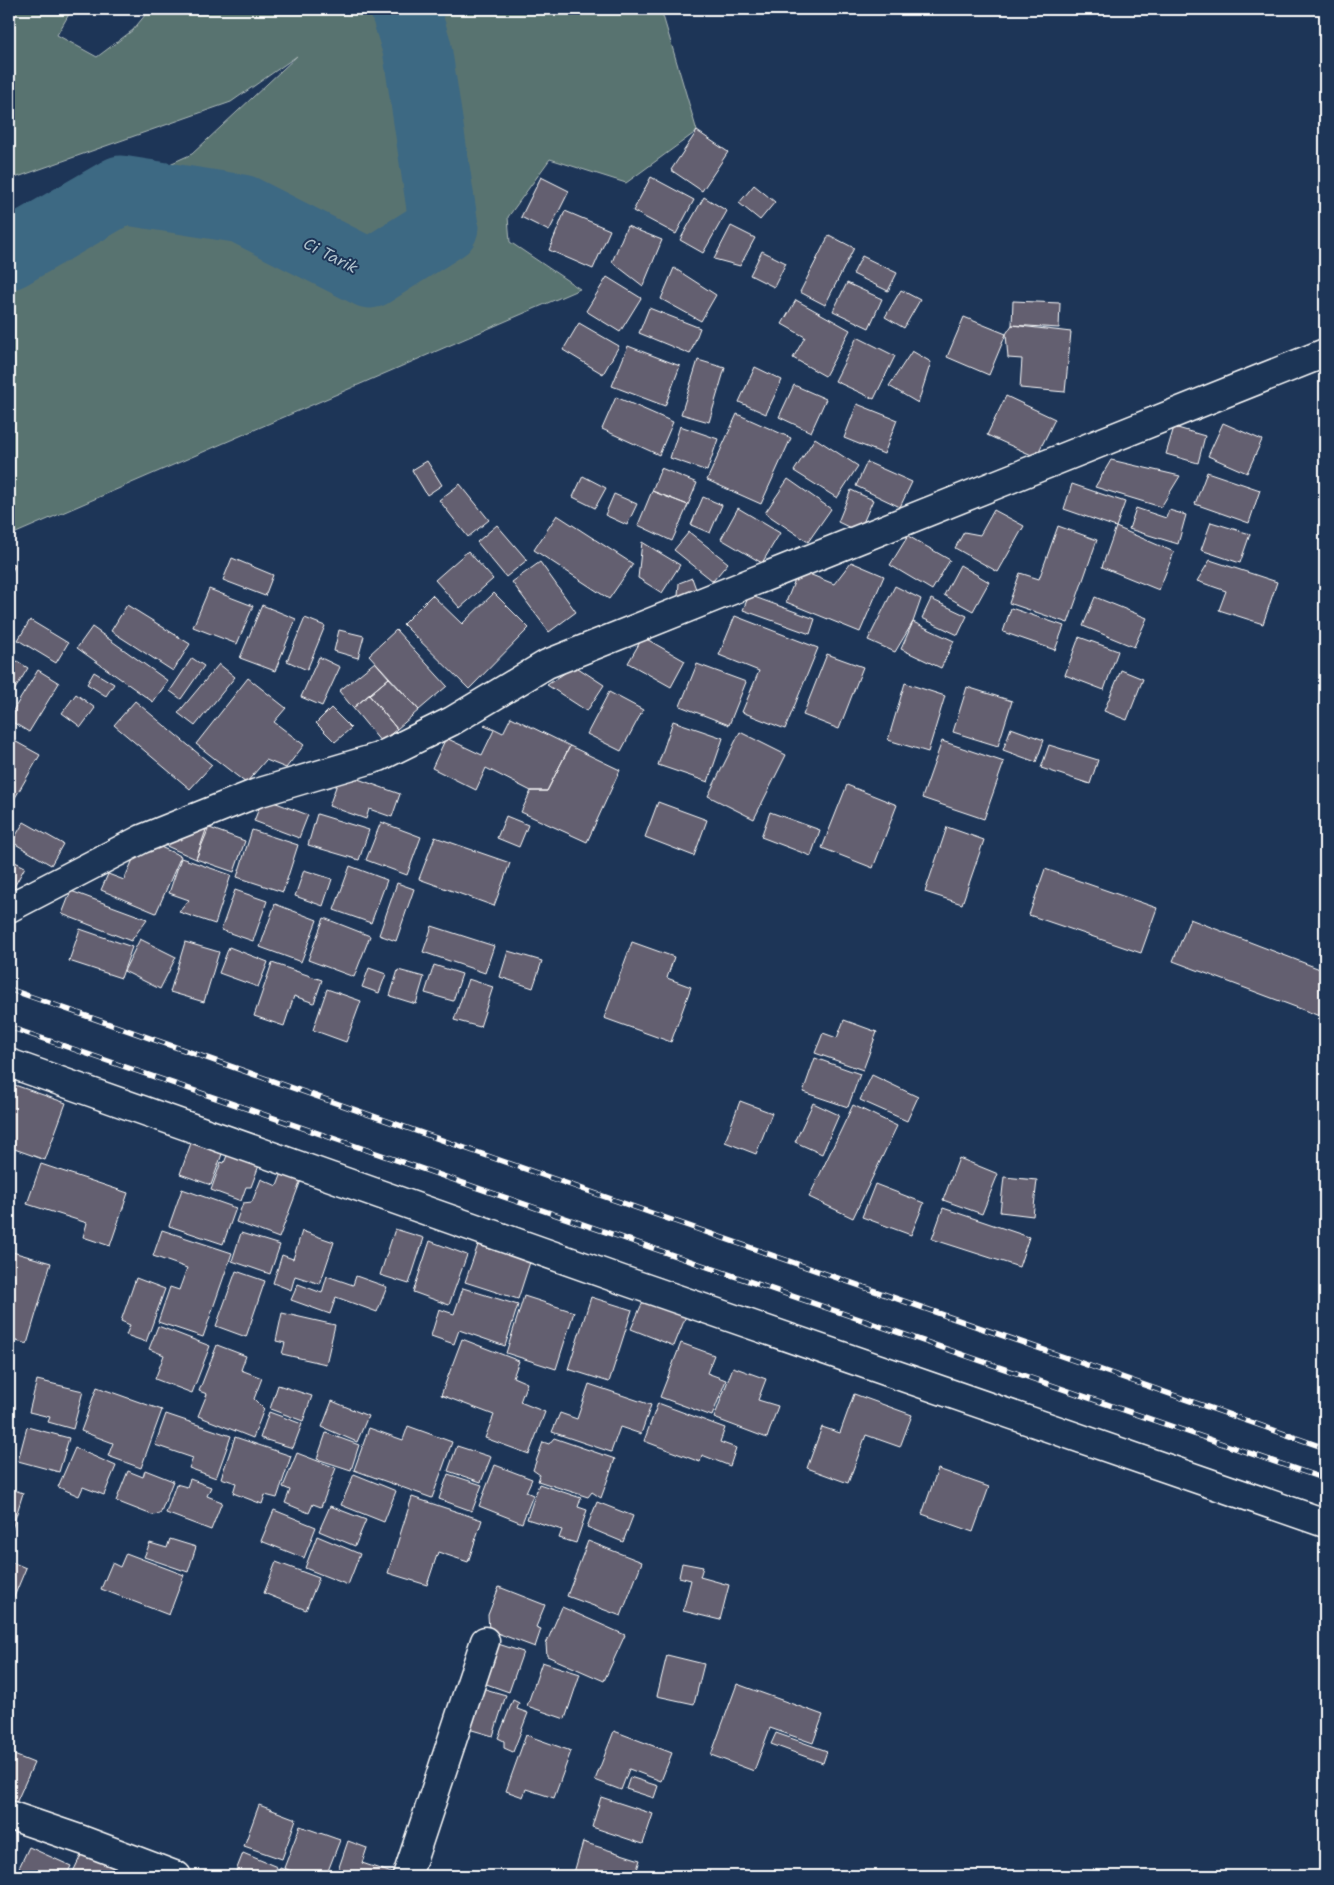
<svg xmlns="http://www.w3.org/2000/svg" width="1334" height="1885" viewBox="0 0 1334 1885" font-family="'Shantell Sans',sans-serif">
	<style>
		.green { fill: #597370; stroke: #acb9b8 }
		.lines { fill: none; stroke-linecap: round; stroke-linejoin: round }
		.river { stroke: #3e6983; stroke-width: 69 }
		.building { fill: #635f70; stroke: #fff }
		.minor-casing { stroke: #fff; stroke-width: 31 }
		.minor { stroke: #1d3557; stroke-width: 28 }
		.rail-casing { stroke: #fff; stroke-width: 5.5 }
		.rail { stroke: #1d3557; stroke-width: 4; stroke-dasharray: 11; stroke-linecap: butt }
		.labels { text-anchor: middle; stroke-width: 4; stroke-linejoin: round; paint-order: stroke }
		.water-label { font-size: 16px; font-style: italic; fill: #b2c3cd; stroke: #1d3557 }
	</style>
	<rect width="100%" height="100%" fill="#1d3557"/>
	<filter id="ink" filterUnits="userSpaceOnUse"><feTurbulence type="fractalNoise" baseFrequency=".02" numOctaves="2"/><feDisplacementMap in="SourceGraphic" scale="10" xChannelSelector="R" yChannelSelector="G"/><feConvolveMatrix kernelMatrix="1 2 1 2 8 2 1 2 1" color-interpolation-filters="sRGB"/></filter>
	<g filter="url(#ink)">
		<!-- green -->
		<path class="green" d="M 9,9 L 72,9 L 57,35 L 97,57 L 133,30 L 150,9 L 661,9 L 697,131 L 626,183 L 550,159 L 508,217 L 510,242 L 580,289 L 9,536 L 9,236 L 192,154 L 297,56 L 231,102 L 9,180 Z"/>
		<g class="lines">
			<!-- river -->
			<path class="river" d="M 9,255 L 121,190 L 242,209 L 370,274 L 444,227 L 417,48 L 405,9"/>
		</g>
		<!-- building -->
		<path class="building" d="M 697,131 L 728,152 L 702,191 L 671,170 Z
			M 541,177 L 569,191 L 549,231 L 521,217 Z
			M 651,177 L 694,200 L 676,234 L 633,211 Z
			M 754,185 L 775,202 L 760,220 L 739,203 Z
			M 704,197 L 727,211 L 703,253 L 680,240 Z
			M 565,211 L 610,230 L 593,269 L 549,250 Z
			M 627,226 L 662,240 L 643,286 L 612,262 Z
			M 731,226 L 755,238 L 740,266 L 714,259 Z
			M 829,235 L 854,248 L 825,305 L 800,292 Z
			M 762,251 L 786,263 L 774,287 L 750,275 Z
			M 862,256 L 897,273 L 888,291 L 853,274 Z
			M 674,268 L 716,295 L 701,321 L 661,299 Z
			M 607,277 L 641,298 L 620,332 L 586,311 Z
			M 847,283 L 882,299 L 869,328 L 833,311 Z
			M 901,290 L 920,300 L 904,328 L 885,317 Z
			M 796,300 L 850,330 L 825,376 L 793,358 L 805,337 L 782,324 Z
			M 1013,301 L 1060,303 L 1059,328 L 1012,325 Z
			M 649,308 L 700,328 L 690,354 L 639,333 Z
			M 964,317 L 1006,334 L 989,375 L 947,357 Z
			M 579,323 L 619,346 L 603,374 L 563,350 Z
			M 1012,325 L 1071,332 L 1065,392 L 1020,388 L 1022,359 L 1008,358 L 1006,334 Z
			M 857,337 L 895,356 L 874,399 L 835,381 Z
			M 628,346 L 680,366 L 665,406 L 612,386 Z
			M 912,351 L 931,362 L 918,403 L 889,386 Z
			M 698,360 L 725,368 L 709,422 L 681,414 Z
			M 755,367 L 782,380 L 766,414 L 739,402 Z
			M 794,385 L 826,399 L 811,432 L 779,417 Z
			M 1006,396 L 1055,419 L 1036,457 L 987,435 Z
			M 616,397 L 673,422 L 659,455 L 602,429 Z
			M 857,404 L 897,420 L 884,454 L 844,438 Z
			M 737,414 L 791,438 L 761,504 L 707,480 Z
			M 1223,423 L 1262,440 L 1247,473 L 1208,456 Z
			M 680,426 L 718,439 L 707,471 L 670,458 Z
			M 1174,427 L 1205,436 L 1198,463 L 1166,454 Z
			M 815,438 L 858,466 L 837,498 L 794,471 Z
			M 1111,460 L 1180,476 L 1161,507 L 1095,487 Z
			M 427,461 L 442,485 L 427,495 L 412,470 Z
			M 867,462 L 912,482 L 900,507 L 856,486 Z
			M 661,468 L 697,483 L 688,505 L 652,491 Z
			M 1207,472 L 1260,490 L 1249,523 L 1195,504 Z
			M 583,476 L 606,488 L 595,508 L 573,497 Z
			M 788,479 L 831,509 L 808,542 L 765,513 Z
			M 460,484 L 489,520 L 468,537 L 439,500 Z
			M 1072,484 L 1125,502 L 1116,527 L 1064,509 Z
			M 851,490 L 873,500 L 859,532 L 838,522 Z
			M 652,491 L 688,505 L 672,541 L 638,525 Z
			M 614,494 L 637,504 L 627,525 L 605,515 Z
			M 703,497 L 722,505 L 710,533 L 691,525 Z
			M 738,508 L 780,533 L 762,563 L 721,539 Z
			M 1136,508 L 1166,518 L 1169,510 L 1186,515 L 1178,544 L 1129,529 Z
			M 994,510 L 1024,526 L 998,572 L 955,548 L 964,532 L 980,535 Z
			M 557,515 L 633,564 L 609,599 L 534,550 Z
			M 1211,522 L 1250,534 L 1240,563 L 1201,550 Z
			M 497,525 L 527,560 L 506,577 L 477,542 Z
			M 1058,526 L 1097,540 L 1068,623 L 1009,603 L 1020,573 L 1039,579 Z
			M 1116,527 L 1174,552 L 1159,590 L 1102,567 Z
			M 689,532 L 728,563 L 713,581 L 674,550 Z
			M 908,536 L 950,560 L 932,590 L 890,565 Z
			M 642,542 L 680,565 L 662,593 L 638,578 Z
			M 468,551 L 493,579 L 460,608 L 435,580 Z
			M 232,558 L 273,575 L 265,596 L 223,580 Z
			M 1210,560 L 1277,582 L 1263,624 L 1219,610 L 1226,591 L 1197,581 Z
			M 9,562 L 15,565 L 9,577 Z
			M 540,562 L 576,612 L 549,632 L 512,582 Z
			M 851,562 L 884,576 L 860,632 L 786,602 L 799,570 L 834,584 Z
			M 960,565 L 989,582 L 973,611 L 944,595 Z
			M 692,578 L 696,589 L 678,596 L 679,583 Z
			M 895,586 L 921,599 L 913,622 L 895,652 L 868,640 Z
			M 209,589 L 253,606 L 237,644 L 193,627 Z
			M 494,593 L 529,628 L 469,689 L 403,624 L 432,595 L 462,624 Z
			M 749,595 L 815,619 L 810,634 L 743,610 Z
			M 1095,597 L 1147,618 L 1134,647 L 1083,626 Z
			M 931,599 L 967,616 L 958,635 L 922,618 Z
			M 127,605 L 190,644 L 173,671 L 111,631 Z
			M 262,605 L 296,619 L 275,671 L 240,658 Z
			M 1011,608 L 1064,626 L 1055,650 L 1003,632 Z
			M 735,616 L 818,648 L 785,729 L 742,712 L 759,671 L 719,655 Z
			M 305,618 L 325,626 L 307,670 L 287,661 Z
			M 30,620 L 68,643 L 56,663 L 18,640 Z
			M 913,622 L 954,641 L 941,668 L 901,649 Z
			M 92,627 L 168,681 L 153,702 L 77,648 Z
			M 339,630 L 364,636 L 358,658 L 334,651 Z
			M 396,630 L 447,686 L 419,710 L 369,655 Z
			M 643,637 L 685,661 L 671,687 L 628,663 Z
			M 1079,637 L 1118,651 L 1104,690 L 1065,675 Z
			M 827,654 L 863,667 L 839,729 L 803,715 Z
			M 9,656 L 28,668 L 9,699 Z
			M 319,657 L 340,667 L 322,706 L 301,697 Z
			M 192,658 L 204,666 L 181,699 L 170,691 Z
			M 375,662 L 389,678 L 353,708 L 339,691 Z
			M 219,664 L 235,677 L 195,726 L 178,713 Z
			M 697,664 L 746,682 L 729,725 L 680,706 Z
			M 575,666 L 604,685 L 587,711 L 547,685 Z
			M 38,670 L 59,683 L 29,732 L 9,720 L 9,717 Z
			M 1121,670 L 1143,679 L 1127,720 L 1104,711 Z
			M 94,672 L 114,684 L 106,696 L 87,684 Z
			M 248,678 L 286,708 L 274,722 L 304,745 L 286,768 L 266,760 L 246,783 L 196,744 Z
			M 389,678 L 419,710 L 397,729 L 369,695 Z
			M 905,683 L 945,696 L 928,752 L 888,740 Z
			M 967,687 L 1012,701 L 998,746 L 953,732 Z
			M 609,692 L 643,710 L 621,751 L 587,734 Z
			M 76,694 L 95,708 L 81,727 L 62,713 Z
			M 369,695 L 397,729 L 381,742 L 353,708 Z
			M 135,701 L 212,765 L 190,789 L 114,725 Z
			M 331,708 L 351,728 L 335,742 L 316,723 Z
			M 511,717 L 570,746 L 547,791 L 531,791 L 486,768 L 476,790 L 432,768 L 446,738 L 482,755 L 494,730 L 484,726 L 485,724 L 503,733 Z
			M 673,721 L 723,738 L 708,782 L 658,765 Z
			M 1011,728 L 1044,740 L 1036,762 L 1003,750 Z
			M 740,732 L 786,755 L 754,819 L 708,796 Z
			M 9,738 L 40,755 L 9,808 Z
			M 942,741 L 1004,762 L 984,819 L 922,798 Z
			M 1049,745 L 1098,760 L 1090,784 L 1041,768 Z
			M 570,746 L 620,770 L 587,842 L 521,812 L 531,791 L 547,791 Z
			M 341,773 L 400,794 L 392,817 L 369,809 L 366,819 L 329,806 Z
			M 847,785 L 897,805 L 873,868 L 822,848 Z
			M 263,798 L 308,815 L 299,838 L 254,821 Z
			M 658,802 L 707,820 L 694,856 L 645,837 Z
			M 770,812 L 820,830 L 811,856 L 761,837 Z
			M 317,814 L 369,830 L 359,860 L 308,845 Z
			M 506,816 L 528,825 L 519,847 L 497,838 Z
			M 24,822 L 63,844 L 51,865 L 12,842 Z
			M 381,822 L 421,837 L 407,875 L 366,860 Z
			M 207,827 L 208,830 L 196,859 L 162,844 Z
			M 207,827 L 245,841 L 234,872 L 196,859 Z
			M 947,827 L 984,840 L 962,904 L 925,892 Z
			M 252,830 L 298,845 L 283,892 L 237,877 Z
			M 435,837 L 510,863 L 494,906 L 419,879 Z
			M 142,839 L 181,856 L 156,913 L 101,890 L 108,874 L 124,880 Z
			M 181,858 L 231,875 L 215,924 L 179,912 L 189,900 L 169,893 Z
			M 9,859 L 25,867 L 14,887 L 9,884 Z
			M 350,866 L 387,880 L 371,923 L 334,910 Z
			M 1045,869 L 1157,908 L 1141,953 L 1029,915 Z
			M 304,870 L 332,879 L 323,906 L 295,896 Z
			M 397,883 L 414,889 L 396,941 L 379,935 Z
			M 235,890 L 267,901 L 253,941 L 221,930 Z
			M 71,891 L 147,919 L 131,941 L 62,914 Z
			M 275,904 L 317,920 L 301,962 L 260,947 Z
			M 324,918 L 370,936 L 354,977 L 308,960 Z
			M 1190,919 L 1325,971 L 1325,1018 L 1173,961 Z
			M 432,926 L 494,946 L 485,973 L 423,952 Z
			M 80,929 L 132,947 L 121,978 L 69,961 Z
			M 140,939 L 176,957 L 160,989 L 124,971 Z
			M 185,942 L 219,952 L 204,1002 L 170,992 Z
			M 632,942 L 674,957 L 667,978 L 691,987 L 671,1042 L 604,1018 Z
			M 229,947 L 268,962 L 258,987 L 219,973 Z
			M 508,951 L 542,961 L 533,988 L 500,977 Z
			M 272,963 L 322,980 L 314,1003 L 294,996 L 284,1026 L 254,1016 Z
			M 434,965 L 462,974 L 453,1001 L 425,993 Z
			M 369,968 L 386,974 L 379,993 L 362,987 Z
			M 398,970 L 424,977 L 416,1004 L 390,996 Z
			M 468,979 L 493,987 L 480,1027 L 454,1020 Z
			M 327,989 L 361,1001 L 346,1042 L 313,1030 Z
			M 844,1020 L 877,1032 L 863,1070 L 815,1053 L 823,1033 L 837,1038 Z
			M 815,1058 L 860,1074 L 848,1107 L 803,1092 Z
			M 872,1075 L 918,1097 L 907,1121 L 860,1100 Z
			M 9,1083 L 66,1103 L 45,1160 L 9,1147 Z
			M 740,1101 L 772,1113 L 756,1154 L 725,1142 Z
			M 813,1103 L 839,1115 L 822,1154 L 795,1142 Z
			M 853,1105 L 897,1126 L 853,1218 L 809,1197 Z
			M 191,1143 L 222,1154 L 211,1185 L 180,1174 Z
			M 230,1148 L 261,1160 L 251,1187 L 246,1187 L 241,1201 L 211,1190 L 221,1162 L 224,1163 Z
			M 959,1158 L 998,1174 L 982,1214 L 943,1200 Z
			M 41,1164 L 128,1193 L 110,1246 L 83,1237 L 87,1223 L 27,1204 Z
			M 284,1168 L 303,1175 L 279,1238 L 236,1222 L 243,1203 L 252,1202 L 261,1179 L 277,1186 Z
			M 1004,1177 L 1037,1180 L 1033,1216 L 1000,1212 Z
			M 875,1184 L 924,1203 L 911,1235 L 862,1217 Z
			M 182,1189 L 236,1208 L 223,1244 L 169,1226 Z
			M 943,1208 L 1029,1237 L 1019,1267 L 932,1239 Z
			M 395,1229 L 424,1238 L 409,1284 L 380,1275 Z
			M 162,1230 L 232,1253 L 203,1337 L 158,1322 L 170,1287 L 179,1290 L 187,1268 L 153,1256 Z
			M 302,1231 L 334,1242 L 320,1284 L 295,1276 L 291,1290 L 273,1283 L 282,1255 L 293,1259 Z
			M 241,1233 L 280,1245 L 270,1274 L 232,1261 Z
			M 430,1241 L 467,1255 L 449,1305 L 413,1292 Z
			M 478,1245 L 496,1251 L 498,1245 L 522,1253 L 520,1259 L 530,1262 L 518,1299 L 465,1282 Z
			M 9,1251 L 51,1263 L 27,1344 L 9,1339 Z
			M 236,1271 L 265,1281 L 246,1337 L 216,1326 Z
			M 327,1276 L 353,1285 L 356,1276 L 387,1287 L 377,1312 L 336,1297 L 330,1314 L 291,1300 L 298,1284 L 322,1293 Z
			M 136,1278 L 165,1289 L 146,1342 L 126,1335 L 130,1325 L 121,1321 Z
			M 463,1288 L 518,1305 L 505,1346 L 459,1330 L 454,1344 L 431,1336 L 439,1309 L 454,1314 Z
			M 524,1296 L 574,1312 L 556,1369 L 506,1353 Z
			M 591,1297 L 632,1310 L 609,1382 L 568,1369 Z
			M 644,1299 L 686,1316 L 674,1346 L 631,1329 Z
			M 282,1313 L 335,1325 L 326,1364 L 282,1354 L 285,1343 L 276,1341 Z
			M 158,1326 L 210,1346 L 192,1393 L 155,1379 L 164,1355 L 149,1349 Z
			M 462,1339 L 519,1361 L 513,1377 L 527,1383 L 520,1402 L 545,1412 L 529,1454 L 485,1438 L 494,1415 L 441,1395 Z
			M 681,1343 L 714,1355 L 707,1373 L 726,1380 L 712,1416 L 660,1397 Z
			M 217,1345 L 246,1356 L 241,1370 L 262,1378 L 254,1399 L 264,1409 L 253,1438 L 198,1416 L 207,1394 L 199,1391 Z
			M 733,1367 L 766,1379 L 758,1400 L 778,1406 L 767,1438 L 714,1418 Z
			M 37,1380 L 83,1391 L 73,1429 L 48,1422 L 50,1417 L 29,1412 Z
			M 589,1384 L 651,1405 L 641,1434 L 620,1427 L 611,1452 L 552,1432 L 560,1413 L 577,1419 Z
			M 278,1385 L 312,1396 L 303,1421 L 270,1409 Z
			M 97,1387 L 162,1410 L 141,1468 L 108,1456 L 113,1443 L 81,1431 Z
			M 854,1394 L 912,1415 L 900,1447 L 866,1435 L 848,1483 L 807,1468 L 822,1427 L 840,1433 Z
			M 332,1401 L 368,1416 L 357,1442 L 322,1427 Z
			M 658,1403 L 725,1428 L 720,1442 L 736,1448 L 730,1466 L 702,1455 L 700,1462 L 644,1441 Z
			M 269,1412 L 302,1424 L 293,1448 L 260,1438 Z
			M 166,1414 L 231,1436 L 216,1478 L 189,1468 L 193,1458 L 155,1445 Z
			M 408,1426 L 452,1442 L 432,1498 L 354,1470 L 369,1428 L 403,1440 Z
			M 27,1427 L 69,1438 L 59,1472 L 18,1461 Z
			M 326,1433 L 359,1445 L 351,1470 L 317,1459 Z
			M 235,1437 L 291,1456 L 277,1498 L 265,1495 L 262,1504 L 233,1493 L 236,1483 L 221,1478 Z
			M 554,1438 L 615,1459 L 601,1498 L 592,1492 L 588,1497 L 538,1481 L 540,1475 L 533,1470 L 543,1442 L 549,1444 Z
			M 457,1446 L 491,1457 L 481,1482 L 448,1471 Z
			M 75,1448 L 116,1466 L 104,1495 L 83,1487 L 79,1496 L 58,1487 Z
			M 297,1453 L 336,1468 L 321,1507 L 313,1504 L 309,1513 L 285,1503 L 290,1490 L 283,1487 Z
			M 495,1465 L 532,1479 L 526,1492 L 533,1495 L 522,1523 L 479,1506 Z
			M 938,1469 L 989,1487 L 973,1532 L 922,1514 Z
			M 145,1470 L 173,1481 L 160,1514 L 152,1515 L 116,1501 L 128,1471 L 143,1477 Z
			M 354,1474 L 396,1491 L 384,1522 L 341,1505 Z
			M 448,1474 L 482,1485 L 472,1511 L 439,1499 Z
			M 190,1479 L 211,1487 L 207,1496 L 222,1502 L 211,1530 L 166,1513 L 176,1484 L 187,1487 Z
			M 539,1484 L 581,1498 L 578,1507 L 587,1510 L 576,1543 L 559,1538 L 562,1530 L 527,1519 Z
			M 9,1488 L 23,1493 L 9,1539 Z
			M 412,1497 L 482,1520 L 468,1562 L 438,1552 L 427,1585 L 388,1573 Z
			M 597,1502 L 633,1516 L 623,1542 L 587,1527 Z
			M 330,1506 L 366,1520 L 355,1546 L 319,1531 Z
			M 274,1510 L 316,1527 L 304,1558 L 261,1541 Z
			M 317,1536 L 360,1554 L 348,1585 L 305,1568 Z
			M 170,1539 L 196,1547 L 188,1572 L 144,1557 L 150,1543 L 167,1548 Z
			M 588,1541 L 642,1562 L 621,1616 L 567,1596 Z
			M 126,1553 L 184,1575 L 169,1615 L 101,1589 L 112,1563 L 120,1567 Z
			M 9,1561 L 26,1568 L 9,1609 Z
			M 276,1562 L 319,1578 L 306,1610 L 264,1593 Z
			M 682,1563 L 703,1567 L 700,1577 L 729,1585 L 720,1620 L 683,1611 L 691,1580 L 679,1577 Z
			M 499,1587 L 545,1605 L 536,1627 L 541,1629 L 535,1647 L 489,1630 L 488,1615 Z
			M 562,1607 L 625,1635 L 604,1681 L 547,1656 L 546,1644 Z
			M 492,1642 L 523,1652 L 509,1692 L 478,1681 Z
			M 667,1655 L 704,1664 L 694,1704 L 657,1696 Z
			M 542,1662 L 580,1674 L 565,1719 L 527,1706 Z
			M 737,1684 L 823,1715 L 813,1743 L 770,1728 L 754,1771 L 711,1755 Z
			M 471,1685 L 506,1695 L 493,1736 L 458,1726 Z
			M 513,1700 L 519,1703 L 517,1709 L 528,1713 L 513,1752 L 504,1748 L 504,1741 L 498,1738 Z
			M 614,1731 L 672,1753 L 661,1781 L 629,1769 L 621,1790 L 595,1780 Z
			M 776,1733 L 827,1751 L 823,1763 L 771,1744 Z
			M 526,1735 L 571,1751 L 554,1798 L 526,1789 L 523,1797 L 506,1791 Z
			M 9,1753 L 34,1763 L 16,1803 L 9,1800 Z
			M 630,1777 L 658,1786 L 654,1798 L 626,1789 Z
			M 601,1797 L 653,1814 L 643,1844 L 592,1827 Z
			M 259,1805 L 296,1819 L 282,1859 L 244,1846 Z
			M 300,1826 L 340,1840 L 326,1876 L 305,1876 L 284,1868 Z
			M 348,1841 L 367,1848 L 362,1863 L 392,1873 L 391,1876 L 336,1876 Z
			M 583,1842 L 640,1860 L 635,1876 L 573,1876 Z
			M 29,1847 L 71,1866 L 66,1876 L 15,1876 Z
			M 84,1849 L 144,1876 L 71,1876 Z
			M 243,1853 L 277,1867 L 273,1876 L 234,1876 Z
			M 280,1868 L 303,1876 L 277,1876 Z"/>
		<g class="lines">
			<defs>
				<path id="minor" d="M 9,908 L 142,839 L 257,793 L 379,757 L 452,721 L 547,664 L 1325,353
					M 9,1063 L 625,1281 L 1325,1523
					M 9,1815 L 82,1840 L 177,1876
					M 407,1876 L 485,1641"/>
			</defs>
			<!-- minor casing -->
			<use href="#minor" class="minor-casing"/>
			<!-- minor -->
			<use href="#minor" class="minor"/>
			<defs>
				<path id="rail" d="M 9,989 L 1325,1448
					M 9,1027 L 1325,1479"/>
			</defs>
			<!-- rail casing -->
			<use href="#rail" class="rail-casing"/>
			<!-- rail -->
			<use href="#rail" class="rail"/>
		</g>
	</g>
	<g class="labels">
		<!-- water labels -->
		<g class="water-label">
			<text transform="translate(331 255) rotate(27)" y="6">Ci Tarik</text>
		</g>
	</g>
	<!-- margin -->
	<rect width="1334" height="1885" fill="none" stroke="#1d3557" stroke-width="30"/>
	<rect x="15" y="15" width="1304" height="1855" fill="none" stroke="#fff" stroke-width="2" filter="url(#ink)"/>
</svg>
